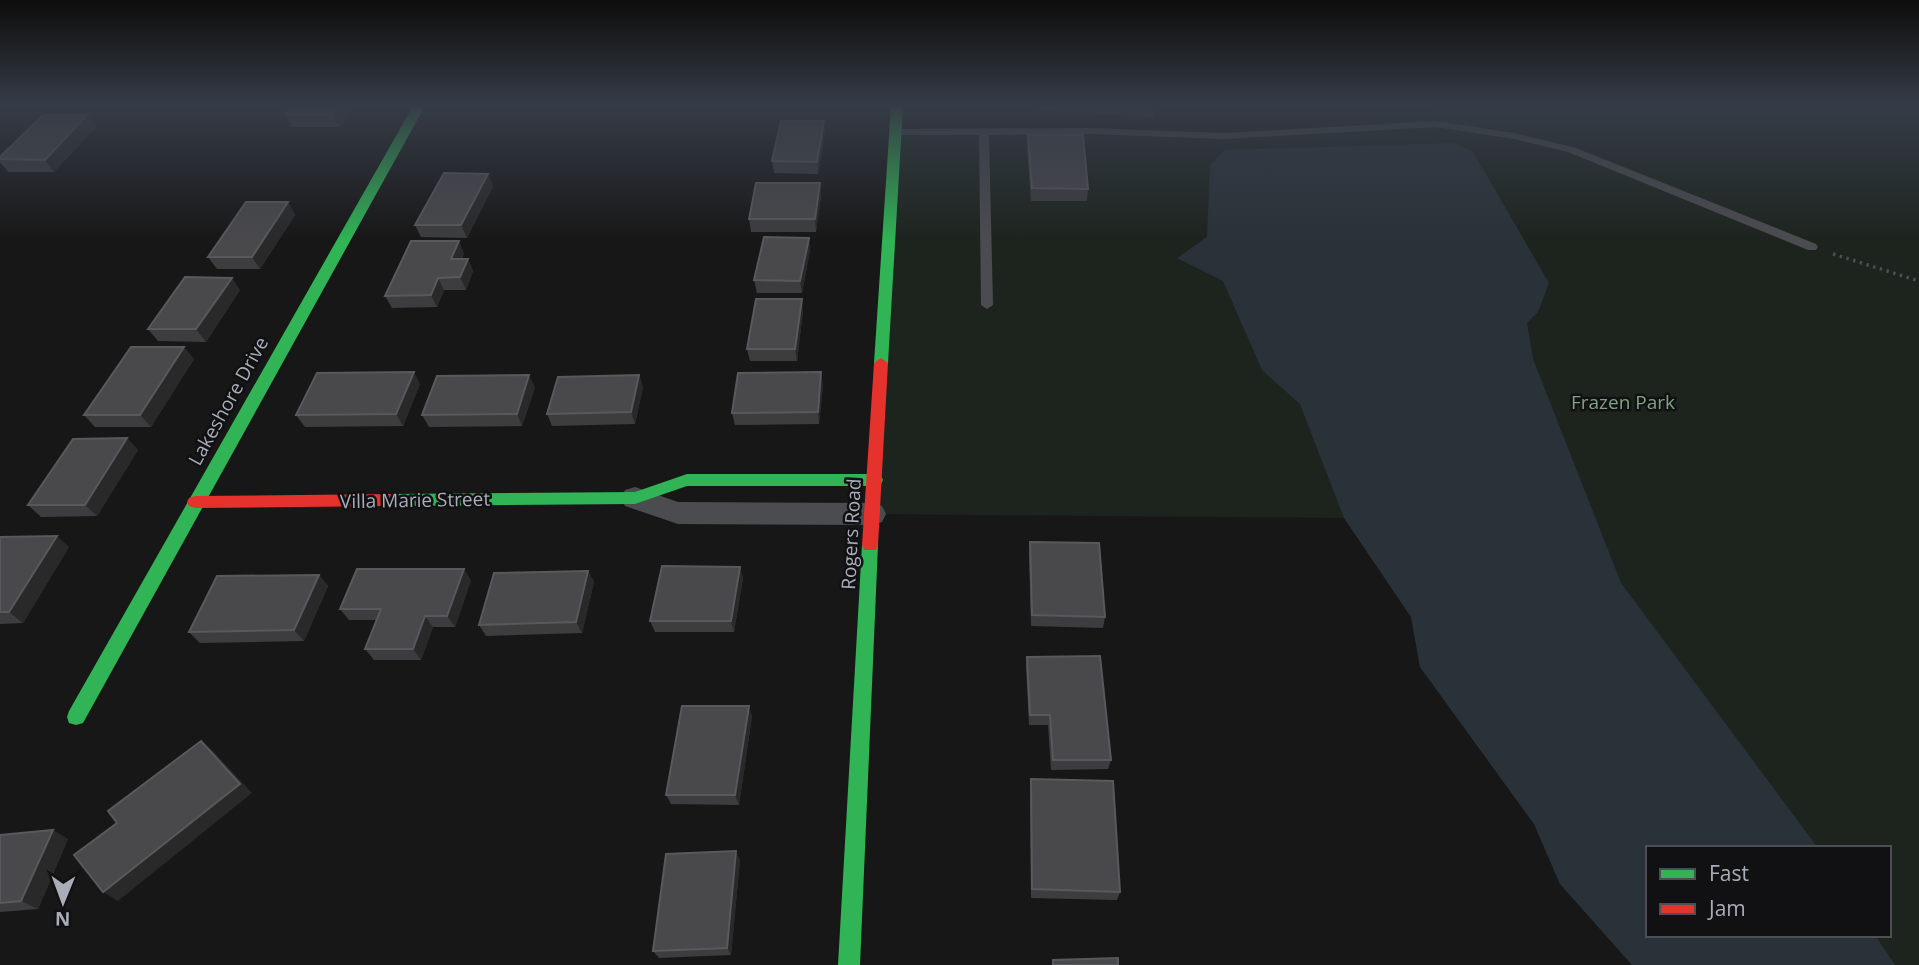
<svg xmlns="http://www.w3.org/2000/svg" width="1919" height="965" viewBox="0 0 1919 965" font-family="'Open Sans',sans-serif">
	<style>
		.green { fill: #1d241e; fill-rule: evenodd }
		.water { fill: #2a3239 }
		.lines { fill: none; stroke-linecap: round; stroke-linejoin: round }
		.path { stroke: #4d4e52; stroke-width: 3.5; stroke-dasharray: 2.5 4.5; stroke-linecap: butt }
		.lane { fill: #4b4c50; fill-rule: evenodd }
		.street { fill: #4b4c50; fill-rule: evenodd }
		.fast { fill: #30b455; fill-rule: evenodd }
		.jam { fill: #e5322d; fill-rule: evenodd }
		.wall { fill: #3d3d3f }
		.shaded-wall { fill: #29292a }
		.building { fill: #49494c; stroke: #58595d; stroke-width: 2 }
		.labels { text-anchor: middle; stroke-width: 5; stroke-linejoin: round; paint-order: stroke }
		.street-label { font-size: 19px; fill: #a8adb8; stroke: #111113 }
		.park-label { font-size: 19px; fill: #7fa381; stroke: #111113 }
	</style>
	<rect width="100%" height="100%" fill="#171717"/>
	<!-- green -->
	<path class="green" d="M 1435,106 L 1919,106 L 1919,965 L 1632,965 L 1560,884 L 1534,824 L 1420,667 L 1411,617 L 1344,518 L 872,514 L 896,132 L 1089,131 L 1224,136 L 1435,124 ZM 1648,848 L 1889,848 L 1889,935 L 1648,935 Z"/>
	<!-- water -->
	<path class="water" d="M 1455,143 L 1473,152 L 1549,283 L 1538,312 L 1527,323 L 1533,359 L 1621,583 L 1818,848 L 1648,848 L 1648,935 L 1875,935 L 1895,965 L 1632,965 L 1560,884 L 1534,824 L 1420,667 L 1411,617 L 1344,518 L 1300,404 L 1262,370 L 1223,281 L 1177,258 L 1207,237 L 1210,165 L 1225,150 Z"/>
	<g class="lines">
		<!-- path -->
		<path class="path" d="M 1833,254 L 1919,281"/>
		<!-- lane -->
		<path class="lane" d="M 1435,121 L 1514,133 L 1576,148 L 1816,244 L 1818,247 L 1816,250 L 1808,250 L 1568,152 L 1514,139 L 1435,127 L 1224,139 L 1089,134 L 989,135 L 993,305 L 987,309 L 981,305 L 979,135 L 896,135 L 891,132 L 896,129 L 1089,128 L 1224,133 Z"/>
		<!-- street -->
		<path class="street" d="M 635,487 L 678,502 L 872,503 L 882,506 L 886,514 L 882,522 L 872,525 L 678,524 L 625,506 L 621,498 L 625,490 Z"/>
		<!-- fast -->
		<path class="fast" d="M 413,106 L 425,106 L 83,723 L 76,725 L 69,723 L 67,717 L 69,711 Z
			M 891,106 L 903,106 L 888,363 L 881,368 L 874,363 Z
			M 687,474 L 875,474 L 881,476 L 883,480 L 881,484 L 875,486 L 687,486 L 635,504 L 392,506 L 386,504 L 384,500 L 386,496 L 392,494 L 635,492 Z
			M 870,538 L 876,540 L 878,545 L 860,965 L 838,965 L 862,545 L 864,540 Z"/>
		<!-- jam -->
		<path class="jam" d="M 881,358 L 888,363 L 878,545 L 876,550 L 864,550 L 862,545 L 874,363 Z
			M 392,494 L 398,496 L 400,500 L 398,504 L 392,506 L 195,508 L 189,506 L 187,502 L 189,498 L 195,496 Z"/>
	</g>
	<!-- wall -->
	<path class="wall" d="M 68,106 L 116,106 L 69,107 Z
		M 292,106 L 353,106 L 339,127 L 292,127 L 286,114 Z
		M 1033,106 L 1155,106 L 1153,117 L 1033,109 Z
		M 87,115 L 96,127 L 54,172 L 8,172 L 0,162 L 0,159 Z
		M 825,133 L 818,174 L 774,173 L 772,161 Z
		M 1028,135 L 1088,189 L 1087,201 L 1031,201 L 1027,147 Z
		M 488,174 L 493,186 L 467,238 L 421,237 L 415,225 Z
		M 821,195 L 816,232 L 751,232 L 749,219 Z
		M 288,202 L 295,215 L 260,269 L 217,269 L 208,257 Z
		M 809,238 L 810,250 L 802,293 L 757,293 L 754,280 Z
		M 464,253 L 462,259 L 468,259 L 473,271 L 466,290 L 444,290 L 437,307 L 392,308 L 385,296 Z
		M 240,290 L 206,342 L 158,341 L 148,329 Z
		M 803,311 L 797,361 L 750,361 L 747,349 Z
		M 194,359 L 151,427 L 95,427 L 84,415 Z
		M 639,375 L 643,387 L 635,424 L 552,426 L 547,414 Z
		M 420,384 L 403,426 L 305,427 L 296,415 Z
		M 823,385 L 819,424 L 735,425 L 732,413 Z
		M 535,387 L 522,426 L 429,427 L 422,415 Z
		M 127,438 L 138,450 L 97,516 L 41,517 L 28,505 Z
		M 0,537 L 69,547 L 23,623 L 0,624 Z
		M 1030,542 L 1105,617 L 1103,628 L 1031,626 L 1029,554 Z
		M 740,567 L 743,578 L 734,632 L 655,632 L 650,621 Z
		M 588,571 L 594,582 L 582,633 L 486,636 L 479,625 Z
		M 319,575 L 328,586 L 304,641 L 200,643 L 189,632 Z
		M 471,580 L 455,627 L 433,627 L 421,660 L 374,660 L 365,649 L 376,620 L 349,620 L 340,609 Z
		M 1027,657 L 1111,760 L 1108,769 L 1051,770 L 1048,725 L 1029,725 L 1026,668 Z
		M 752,716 L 739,805 L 671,804 L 666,795 Z
		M 1031,779 L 1120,892 L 1117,900 L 1031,898 L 1030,788 Z
		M 0,835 L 68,839 L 38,909 L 0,912 Z
		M 740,860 L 731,955 L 659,958 L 653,951 Z"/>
	<!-- shaded-wall -->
	<path class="shaded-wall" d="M 339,106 L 353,106 L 339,127 L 333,114 Z
		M 87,115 L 96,127 L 54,172 L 45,160 Z
		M 824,121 L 825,133 L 818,174 L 817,162 Z
		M 488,174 L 493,186 L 467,238 L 461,225 Z
		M 820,183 L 821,195 L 816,232 L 815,219 Z
		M 288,202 L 295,215 L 260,269 L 252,257 Z
		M 809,238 L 810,250 L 802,293 L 800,281 Z
		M 459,241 L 464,253 L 457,271 L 451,259 Z
		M 468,259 L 473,271 L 466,290 L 460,277 Z
		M 232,278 L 240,290 L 206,342 L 196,329 Z
		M 438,278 L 444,290 L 437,307 L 431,295 Z
		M 802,299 L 803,311 L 797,361 L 795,349 Z
		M 184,347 L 194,359 L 151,427 L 140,415 Z
		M 414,372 L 420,384 L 403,426 L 396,414 Z
		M 821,372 L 823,385 L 819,424 L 818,412 Z
		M 529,375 L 535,387 L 522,426 L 517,414 Z
		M 639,375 L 643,387 L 635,424 L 631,412 Z
		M 127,438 L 138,450 L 97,516 L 85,505 Z
		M 57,536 L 69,547 L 23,623 L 9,612 Z
		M 740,567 L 743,578 L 734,632 L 731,621 Z
		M 464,569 L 471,580 L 455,627 L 447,616 Z
		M 588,571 L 594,582 L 582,633 L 576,622 Z
		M 319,575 L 328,586 L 304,641 L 294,630 Z
		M 425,616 L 433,627 L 421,660 L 413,649 Z
		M 749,706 L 752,716 L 739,805 L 735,795 Z
		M 201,741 L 213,751 L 252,793 L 118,901 L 103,892 Z
		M 53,830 L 68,839 L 38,909 L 21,901 Z
		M 736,851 L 740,860 L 731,955 L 727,948 Z"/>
	<!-- building -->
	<path class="building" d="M 292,106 L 339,106 L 333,114 L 286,114 Z
		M 43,115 L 87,115 L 45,160 L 0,159 L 0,157 Z
		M 781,121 L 824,121 L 817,162 L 772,161 Z
		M 1028,135 L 1083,135 L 1088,189 L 1032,188 Z
		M 444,173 L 488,174 L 461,225 L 415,225 Z
		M 756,183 L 820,183 L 815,219 L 749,219 Z
		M 246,202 L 288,202 L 252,257 L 208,257 Z
		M 764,237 L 809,238 L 800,281 L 754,280 Z
		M 411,241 L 459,241 L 451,259 L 468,259 L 460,277 L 438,278 L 431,295 L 385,296 Z
		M 185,277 L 232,278 L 196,329 L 148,329 Z
		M 756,299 L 802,299 L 795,349 L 747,349 Z
		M 131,347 L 184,347 L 140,415 L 84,415 Z
		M 414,372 L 396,414 L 296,415 L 317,373 Z
		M 821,372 L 818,412 L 732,413 L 738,373 Z
		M 529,375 L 517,414 L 422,415 L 437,376 Z
		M 639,375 L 631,412 L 547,414 L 558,377 Z
		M 127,438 L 85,505 L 28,505 L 73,439 Z
		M 57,536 L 9,612 L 0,612 L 0,537 Z
		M 1030,542 L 1099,543 L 1105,617 L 1032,615 Z
		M 662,566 L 740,567 L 731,621 L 650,621 Z
		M 357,569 L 464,569 L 447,616 L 425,616 L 413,649 L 365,649 L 381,609 L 340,609 Z
		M 588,571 L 576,622 L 479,625 L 494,573 Z
		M 319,575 L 294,630 L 189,632 L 217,576 Z
		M 1100,656 L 1111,760 L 1053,760 L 1050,715 L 1030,715 L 1027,657 Z
		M 682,706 L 749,706 L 735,795 L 666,795 Z
		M 201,741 L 240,784 L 103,892 L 74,855 L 117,823 L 108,811 Z
		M 1031,779 L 1113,781 L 1120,892 L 1032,889 Z
		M 53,830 L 21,901 L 0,903 L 0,835 Z
		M 736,851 L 727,948 L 653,951 L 666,854 Z
		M 1118,958 L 1118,965 L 1053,965 L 1053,960 Z"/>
	<!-- sky -->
	<linearGradient id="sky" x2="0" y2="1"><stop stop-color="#0d0d0d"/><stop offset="0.44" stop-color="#363c47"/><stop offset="1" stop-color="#363c47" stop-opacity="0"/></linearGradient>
	<rect width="1919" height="241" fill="url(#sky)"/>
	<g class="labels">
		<!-- street labels -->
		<g class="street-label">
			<text transform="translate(228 401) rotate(-61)" y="7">Lakeshore Drive</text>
			<text transform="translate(415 500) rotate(-1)" y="7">Villa Marie Street</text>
			<text transform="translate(851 534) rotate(-87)" y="7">Rogers Road</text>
		</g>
		<!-- park labels -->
		<g class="park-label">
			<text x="1623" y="409">Frazen Park</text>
		</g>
	</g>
	<!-- legend -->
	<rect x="1646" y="846" width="245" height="91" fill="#111113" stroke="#4d4f55" stroke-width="2"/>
	<rect x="1660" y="869" width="35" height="10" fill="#30b455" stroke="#4d4f55" stroke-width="2"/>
	<text x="1709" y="881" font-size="21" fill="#a8adb8">Fast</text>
	<rect x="1660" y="904" width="35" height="10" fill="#e5322d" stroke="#4d4f55" stroke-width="2"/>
	<text x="1709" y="916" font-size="21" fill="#a8adb8">Jam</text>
	<!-- north arrow -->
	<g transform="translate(63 902) rotate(181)" stroke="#111113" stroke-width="5" paint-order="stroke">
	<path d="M0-5L12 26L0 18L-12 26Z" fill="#a8adb8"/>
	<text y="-10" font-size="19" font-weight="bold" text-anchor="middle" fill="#a8adb8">N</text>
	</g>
</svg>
